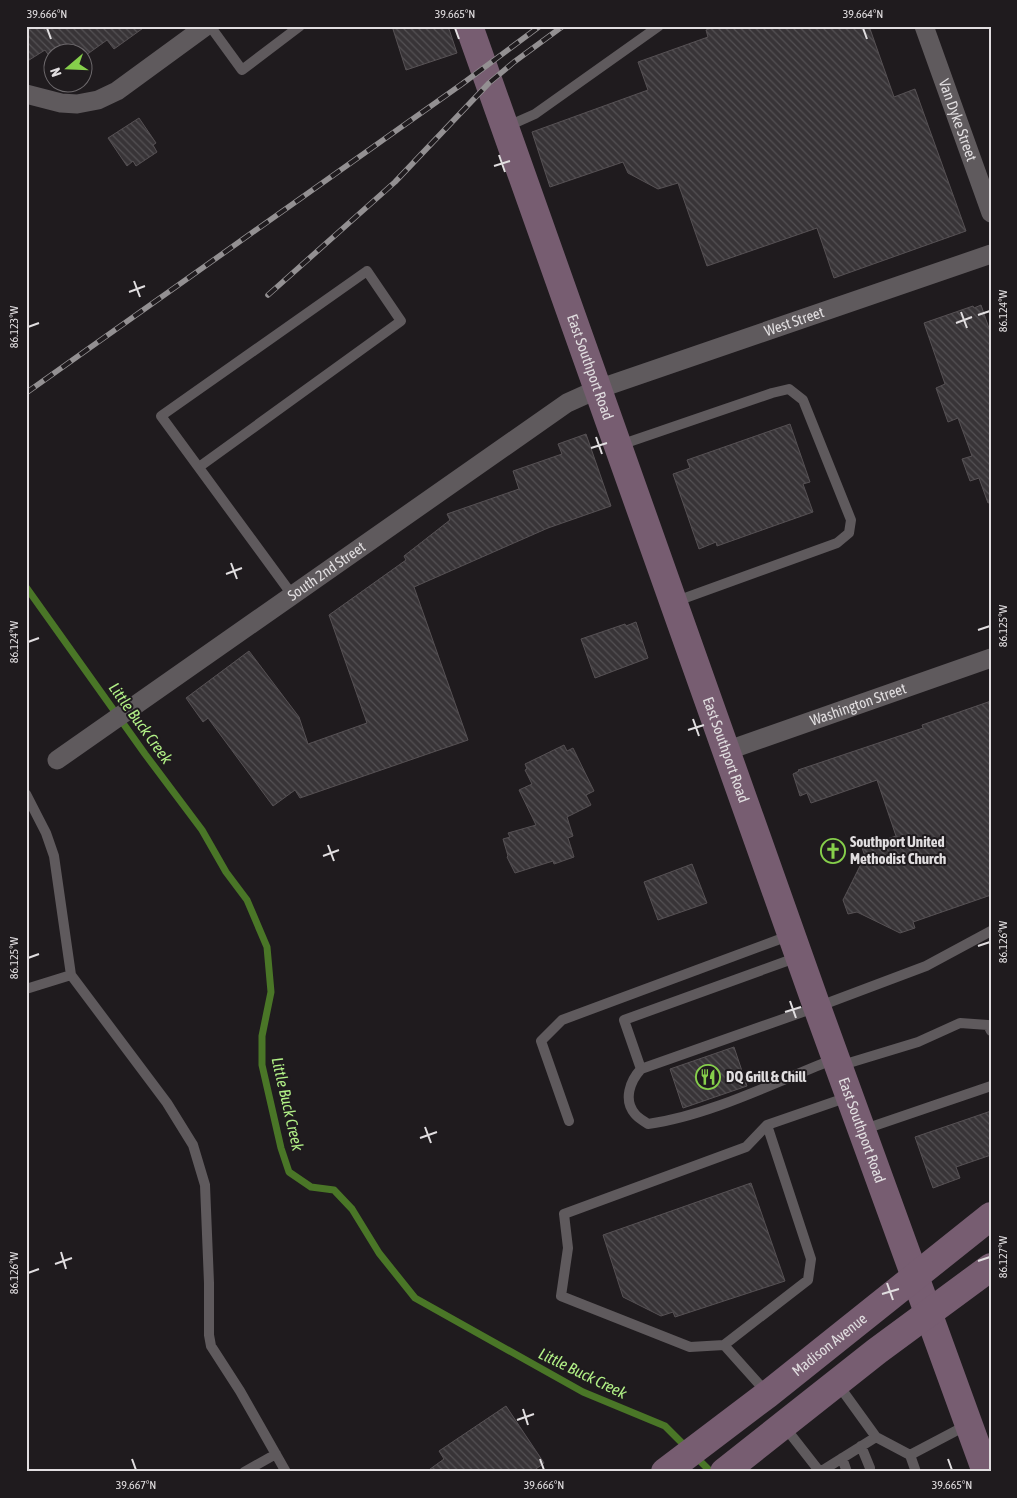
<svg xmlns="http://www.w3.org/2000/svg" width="1017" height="1498" viewBox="0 0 1017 1498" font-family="'Asap Condensed',sans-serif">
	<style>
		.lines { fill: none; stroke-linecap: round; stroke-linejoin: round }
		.stream { stroke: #4a7627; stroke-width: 7 }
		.building { fill: url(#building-back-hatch); stroke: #565154 }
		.lane { stroke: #5f5a5d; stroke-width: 10 }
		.street { stroke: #5f5a5d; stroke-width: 19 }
		.secondary { stroke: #775d71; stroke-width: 28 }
		.rail-casing { stroke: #939092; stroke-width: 5.5 }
		.rail { stroke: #1f1b1e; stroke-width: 4; stroke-dasharray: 11; stroke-linecap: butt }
		.ticks { fill: none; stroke: #e1dee0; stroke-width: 2 }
		.labels { text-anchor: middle; stroke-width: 4; stroke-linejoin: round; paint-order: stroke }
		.street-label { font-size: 15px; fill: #e1dee0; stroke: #1f1b1e }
		.poi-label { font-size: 15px; font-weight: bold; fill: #e1dee0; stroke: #1f1b1e; text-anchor: start }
		.water-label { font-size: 16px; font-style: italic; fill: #b2f187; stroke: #1f1b1e }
		.neatline { fill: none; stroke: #e1dee0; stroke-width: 2 }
		.ticks-label { font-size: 12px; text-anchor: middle; fill: #e1dee0 }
	</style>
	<defs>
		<pattern id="building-back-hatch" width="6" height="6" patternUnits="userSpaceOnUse" patternTransform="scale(1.25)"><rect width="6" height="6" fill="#383437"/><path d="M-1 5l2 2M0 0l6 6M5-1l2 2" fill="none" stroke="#545154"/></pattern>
	</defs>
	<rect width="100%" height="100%" fill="#1f1b1e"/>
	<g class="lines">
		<!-- stream -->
		<path class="stream" d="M 26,587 L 145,754 L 202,830 L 226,872 L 247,900 L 267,947 L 271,992 L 262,1036 L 262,1065 L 281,1148 L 289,1172 L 311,1187 L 334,1190 L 352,1209 L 379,1253 L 415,1298 L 583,1392 L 665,1426 L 687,1448
			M 695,1456 L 711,1472"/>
	</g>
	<!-- building -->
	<path class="building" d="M 26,26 L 146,26 L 114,49 L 107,40 L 82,58 L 82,52 L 52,52 L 52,60 L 45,50 L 26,62 Z
		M 392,26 L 448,26 L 457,53 L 406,70 Z
		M 716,26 L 869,26 L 894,97 L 915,89 L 966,231 L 834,278 L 817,228 L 707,266 L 678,183 L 658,189 L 628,173 L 623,162 L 550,187 L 532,132 L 648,90 L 638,62 L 708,37 L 706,30 Z
		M 139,118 L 156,143 L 153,145 L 157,152 L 136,166 L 133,161 L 127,166 L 108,138 Z
		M 981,305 L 991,334 L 991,502 L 988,503 L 979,478 L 970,481 L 962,459 L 972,456 L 958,418 L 948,422 L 936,388 L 945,384 L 924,323 L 973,306 L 974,308 Z
		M 790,424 L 810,482 L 803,484 L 813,512 L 717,546 L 716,542 L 699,549 L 673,474 L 690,468 L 687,460 Z
		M 586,434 L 611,506 L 548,528 L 414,587 L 468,740 L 300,798 L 295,790 L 273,806 L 208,718 L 203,722 L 186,698 L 249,651 L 299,717 L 308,744 L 367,723 L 329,615 L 406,560 L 404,556 L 450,520 L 447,514 L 519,489 L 513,471 L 562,454 L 558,444 Z
		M 636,622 L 648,658 L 595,678 L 581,639 L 625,624 L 626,626 Z
		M 991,701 L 991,895 L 913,922 L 915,928 L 900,933 L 857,912 L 848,914 L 843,900 L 865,856 L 862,848 L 896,836 L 877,780 L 811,803 L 807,793 L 800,796 L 793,774 L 799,771 L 798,770 L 923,728 L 922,725 Z
		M 564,745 L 567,751 L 573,748 L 594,791 L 586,795 L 591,805 L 567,817 L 573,836 L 568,838 L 574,857 L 554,864 L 553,861 L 515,873 L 507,857 L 508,856 L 503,839 L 510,837 L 508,833 L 536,825 L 519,790 L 532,784 L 525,770 L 527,769 L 525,764 Z
		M 692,864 L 707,903 L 658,920 L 644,882 Z
		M 734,1047 L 747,1086 L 683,1108 L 670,1069 Z
		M 991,1111 L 991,1155 L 956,1167 L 960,1178 L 933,1188 L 915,1137 Z
		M 751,1183 L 785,1281 L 675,1317 L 673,1312 L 661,1316 L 623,1297 L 603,1235 Z
		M 506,1406 L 544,1463 L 532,1472 L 426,1472 L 444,1459 L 439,1451 Z"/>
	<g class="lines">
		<!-- lane -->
		<path class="lane" d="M 210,26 L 242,70 L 300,26
			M 506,127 L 535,114 L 659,26
			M 620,445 L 772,393 L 789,389 L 803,400 L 851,520 L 849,533 L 837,543 L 674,602
			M 199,467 L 401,321 L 367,271 L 161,416 L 293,596
			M 26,794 L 46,833 L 54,856 L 71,975 L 167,1103 L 193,1145 L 205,1185 L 209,1283 L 209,1335 L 211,1346 L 240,1391 L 286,1472
			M 26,989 L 71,975
			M 834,1059 C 776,1082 708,1116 648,1124 C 644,1121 638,1118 635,1114 C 623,1100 630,1081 641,1069 L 817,1007 L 926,966 L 991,931
			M 839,1066 L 918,1042 L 960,1023 L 988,1025 L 991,1031
			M 641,1069 L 624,1020 L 798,957
			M 569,1121 L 541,1041 L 562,1020 L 791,935
			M 862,1130 L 991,1086
			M 724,1345 L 808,1280 L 811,1259 L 767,1125
			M 767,1393 L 724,1345 L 690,1347 L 561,1296 L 568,1248 L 564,1214 L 746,1147 L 767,1125 L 848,1097
			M 784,1426 L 820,1472
			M 876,1437 L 910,1455
			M 861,1446 L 870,1468
			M 842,1458 L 847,1472
			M 244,1472 L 276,1454
			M 820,1472 L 876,1437 L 837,1383
			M 916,1472 L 910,1455 L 967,1425"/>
		<!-- street -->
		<g class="street">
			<path id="s1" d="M 924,26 L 991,213"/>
			<path d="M 26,94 L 61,103 L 77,104 L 98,100 L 117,91 L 206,26"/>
			<path id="s2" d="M 726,751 L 991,658"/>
			<path id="s3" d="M 57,760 L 567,403 L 598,389 L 991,254"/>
		</g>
		<!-- secondary -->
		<g class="secondary">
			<path id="s4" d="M 469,26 L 817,1007 L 986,1472"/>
			<path id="s5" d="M 665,1472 L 768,1394 L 991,1216"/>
			<path d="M 724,1472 L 877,1351 L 991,1267"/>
		</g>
		<defs>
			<path id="rail" d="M 268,295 L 395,182 L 489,83 L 514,62 L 563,26
				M 26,393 L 462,84 L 540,26"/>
		</defs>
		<!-- rail casing -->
		<use href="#rail" class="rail-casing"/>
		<!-- rail -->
		<use href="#rail" class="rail"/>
	</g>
	<!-- ticks -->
	<path class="ticks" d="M 47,28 L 51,39M 455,28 L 459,39M 863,28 L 867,39M 499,155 L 505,172M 494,166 L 510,161M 134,281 L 140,297M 129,292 L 145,286M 961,312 L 967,328M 978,315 L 990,311M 956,323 L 972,317M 28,327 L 39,323M 596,437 L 602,454M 591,448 L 607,443M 231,563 L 237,579M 226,574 L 242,568M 978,630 L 990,626M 28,642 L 39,638M 693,719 L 699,736M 688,730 L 704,725M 328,845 L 334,861M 323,856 L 339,850M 978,946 L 990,942M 28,958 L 39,954M 790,1001 L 796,1018M 785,1012 L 801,1007M 425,1127 L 431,1143M 420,1138 L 437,1132M 61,1252 L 66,1269M 978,1261 L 990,1257M 55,1264 L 72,1258M 28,1273 L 39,1269M 887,1283 L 893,1300M 882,1294 L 899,1289M 523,1409 L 528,1425M 517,1420 L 534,1414M 132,1459 L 136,1470M 540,1459 L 544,1470M 948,1459 L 952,1470"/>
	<!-- icons -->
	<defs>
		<symbol id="church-ring" viewBox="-11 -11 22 22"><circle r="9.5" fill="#1f1b1e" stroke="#86cf4b" stroke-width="1.5"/><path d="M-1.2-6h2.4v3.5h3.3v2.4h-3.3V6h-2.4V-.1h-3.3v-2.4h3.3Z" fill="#86cf4b"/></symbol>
		<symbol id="restaurant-ring" viewBox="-11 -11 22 22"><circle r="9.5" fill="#1f1b1e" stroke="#86cf4b" stroke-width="1.5"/><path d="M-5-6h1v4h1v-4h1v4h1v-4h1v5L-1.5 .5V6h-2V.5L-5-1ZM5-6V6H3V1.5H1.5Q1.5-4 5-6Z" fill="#86cf4b"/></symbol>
	</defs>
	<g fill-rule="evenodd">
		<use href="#church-ring" x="819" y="837" width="28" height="28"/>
		<use href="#restaurant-ring" x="694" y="1063" width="28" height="28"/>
	</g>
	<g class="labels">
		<!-- street labels -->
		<g class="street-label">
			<text dy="5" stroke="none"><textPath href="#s1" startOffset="100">Van Dyke Street</textPath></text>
			<text dy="5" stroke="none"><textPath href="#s3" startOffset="864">West Street</textPath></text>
			<text dy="5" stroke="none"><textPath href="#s4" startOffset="362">East Southport Road</textPath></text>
			<text dy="5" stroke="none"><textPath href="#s3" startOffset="329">South 2nd Street</textPath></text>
			<text dy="5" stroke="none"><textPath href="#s2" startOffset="140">Washington Street</textPath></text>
			<text dy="5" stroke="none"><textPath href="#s4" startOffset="768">East Southport Road</textPath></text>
			<text dy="5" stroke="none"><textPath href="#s4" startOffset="1172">East Southport Road</textPath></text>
			<text dy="5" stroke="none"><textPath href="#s5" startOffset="208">Madison Avenue</textPath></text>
		</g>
		<!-- poi labels -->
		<g class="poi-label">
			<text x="850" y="847">Southport United<tspan x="850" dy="17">Methodist Church</tspan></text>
			<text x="726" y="1082">DQ Grill &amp; Chill</text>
		</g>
		<!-- water labels -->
		<g class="water-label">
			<text transform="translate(141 723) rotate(54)" y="6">Little Buck Creek</text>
			<text transform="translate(288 1104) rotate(77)" y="6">Little Buck Creek</text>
			<text transform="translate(583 1373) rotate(26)" y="6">Little Buck Creek</text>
		</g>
	</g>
	<!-- border -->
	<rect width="1017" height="1498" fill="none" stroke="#1f1b1e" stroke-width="55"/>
	<!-- north arrow -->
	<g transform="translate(68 68) rotate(251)"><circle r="24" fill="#1f1b1e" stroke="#6d696c"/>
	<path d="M0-4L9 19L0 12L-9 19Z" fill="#86cf4b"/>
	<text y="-8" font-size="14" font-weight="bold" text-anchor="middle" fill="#e1dee0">N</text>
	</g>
	<rect x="28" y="28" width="962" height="1442" class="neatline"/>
	<g class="ticks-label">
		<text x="47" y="18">39.666°N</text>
		<text x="455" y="18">39.665°N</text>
		<text x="863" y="18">39.664°N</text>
		<text transform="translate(1003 311) rotate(-90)" y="4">86.124°W</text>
		<text transform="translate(14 327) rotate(-90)" y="4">86.123°W</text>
		<text transform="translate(1003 626) rotate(-90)" y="4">86.125°W</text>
		<text transform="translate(14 642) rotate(-90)" y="4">86.124°W</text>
		<text transform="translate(1003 942) rotate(-90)" y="4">86.126°W</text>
		<text transform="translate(14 958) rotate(-90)" y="4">86.125°W</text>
		<text transform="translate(1003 1257) rotate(-90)" y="4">86.127°W</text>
		<text transform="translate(14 1273) rotate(-90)" y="4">86.126°W</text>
		<text x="136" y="1489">39.667°N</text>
		<text x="544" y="1489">39.666°N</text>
		<text x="952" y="1489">39.665°N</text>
	</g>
</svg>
